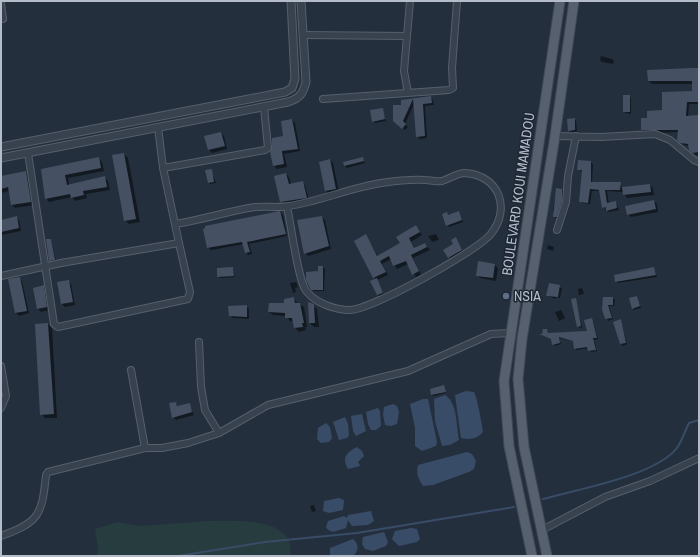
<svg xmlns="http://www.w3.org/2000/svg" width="700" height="557" viewBox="0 0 700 557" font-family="'Archivo Narrow',sans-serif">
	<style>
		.green { fill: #263c3f }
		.water { fill: #394c67 }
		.shadow { fill: #0007 }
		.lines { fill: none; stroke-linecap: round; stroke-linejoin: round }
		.stream { stroke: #394c67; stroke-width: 2 }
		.building { fill: #455162 }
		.minor-casing { stroke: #565f6c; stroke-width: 8 }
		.tertiary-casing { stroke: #565f6c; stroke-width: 9 }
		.primary-casing { stroke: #414a57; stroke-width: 11 }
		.minor { stroke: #38414e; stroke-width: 6 }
		.tertiary { stroke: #38414e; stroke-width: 7 }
		.primary { stroke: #56606e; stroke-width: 9 }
		.service-dot { fill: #5c6f8a; stroke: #1d2633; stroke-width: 1.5 }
		.labels { text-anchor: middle; stroke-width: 3; stroke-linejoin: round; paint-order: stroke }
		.street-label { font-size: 14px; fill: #b4bcc9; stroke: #1d2633 }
		.poi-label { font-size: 14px; fill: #b4bcc9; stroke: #1d2633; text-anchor: start }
	</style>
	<rect width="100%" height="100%" fill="#242f3e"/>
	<!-- green -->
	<path class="green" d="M 209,521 C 233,521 297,516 290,556 L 97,556 L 98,550 L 95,529 L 117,522 L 140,526 Z"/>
	<!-- water -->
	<path class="water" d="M 466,391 L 474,392 C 477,397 482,424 483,432 C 477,439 470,440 461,438 L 455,395 Z
		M 445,395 C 458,403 456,426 459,440 L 450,445 L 442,446 L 435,421 L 434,399 Z
		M 423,399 L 428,399 L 437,442 L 436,446 L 422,451 L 415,446 L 415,428 L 410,404 Z
		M 393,404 L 397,406 L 399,412 L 397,424 L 391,426 L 385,425 L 383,415 L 384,407 Z
		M 378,408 L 380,411 L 381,426 L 376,430 L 371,430 L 368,424 L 366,412 Z
		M 362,414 L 366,431 L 356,436 L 353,431 L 351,416 Z
		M 345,417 L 348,424 L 349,435 L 347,438 L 339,440 L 333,422 Z
		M 326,423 L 330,427 L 332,438 L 329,442 L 321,443 L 317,439 L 318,428 Z
		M 357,447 L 362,451 L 364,456 L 358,462 L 360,466 L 348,469 C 341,458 347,452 357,447 Z
		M 467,452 L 472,454 L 476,461 L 474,469 L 469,472 L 433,485 L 423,486 C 418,479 416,473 418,465 Z
		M 339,498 L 344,500 L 343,510 L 329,513 L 323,511 L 324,501 Z
		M 371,511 L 374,521 L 368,525 L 352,526 L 348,520 L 346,528 L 333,532 L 328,530 L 326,527 L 328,521 L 344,516 L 347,518 L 348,515 Z
		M 411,528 L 417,529 L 420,539 L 417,542 L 399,546 L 392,539 L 395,531 Z
		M 384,532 L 388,542 L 386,546 L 373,551 L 365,549 L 362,544 L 363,537 Z
		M 353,539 C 359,544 359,551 353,556 L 330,556 L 330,548 Z"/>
	<!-- shadow -->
	<path class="shadow" d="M 601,56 L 612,59 L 614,61 L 613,64 L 602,62 L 600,60 Z
		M 699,69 L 699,104 L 689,104 L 688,117 L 699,116 L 699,155 L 696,155 L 690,149 L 689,146 L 684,145 L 678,140 L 679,132 L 645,133 L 642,130 L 648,119 L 693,92 L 693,84 L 652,84 L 649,81 Z
		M 629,96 L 631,98 L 631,114 L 626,113 L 624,112 Z
		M 430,97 L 433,100 L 434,105 L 425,106 L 427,138 L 420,139 L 417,136 L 414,104 L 405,124 L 408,127 L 405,130 L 397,124 L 403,106 L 402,101 Z
		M 382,109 L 386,121 L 375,123 L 373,122 Z
		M 574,119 L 576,121 L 577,132 L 571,132 L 569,130 Z
		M 292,120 L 295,123 L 300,151 L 284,154 L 287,167 L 277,169 L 274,166 Z
		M 221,133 L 224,136 L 227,149 L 212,153 L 209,150 L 205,137 Z
		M 124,154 L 128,158 L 140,222 L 129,224 L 125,220 Z
		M 99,158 L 102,162 L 104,171 L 68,178 L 69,185 L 105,178 L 108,181 L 110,190 L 86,194 L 87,198 L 75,201 L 72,197 L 49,202 L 46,198 L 42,169 Z
		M 362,158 L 365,163 L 347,168 L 345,166 L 344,162 Z
		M 330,160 L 333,163 L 339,192 L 329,194 L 326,191 L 320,162 Z
		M 590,162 L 593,164 L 592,183 L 620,183 L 622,188 L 650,185 L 653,188 L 654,195 L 627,198 L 623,192 L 607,191 L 609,204 L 616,202 L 619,210 L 609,212 L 604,209 L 611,207 L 610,205 L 603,208 L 601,191 L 592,191 L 590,204 L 582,203 L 580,201 L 583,172 L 578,169 Z
		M 211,170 L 216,183 L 210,184 L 209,182 Z
		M 26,172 L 29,176 L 34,205 L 15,208 L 12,205 L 9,191 L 1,193 L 1,177 Z
		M 286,174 L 289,177 L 291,185 L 302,182 L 305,185 L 309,200 L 284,204 L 281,201 Z
		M 557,189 L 564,191 L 563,203 L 558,218 L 555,218 L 553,209 Z
		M 654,201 L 657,204 L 658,212 L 631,217 L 628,214 Z
		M 280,212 L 283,215 L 287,236 L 249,244 L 252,254 L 248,255 L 246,252 L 244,244 L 211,250 L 208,247 Z
		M 459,212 L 463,222 L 449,227 L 447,225 L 447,213 L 449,216 Z
		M 16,217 L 19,220 L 21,231 L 1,235 L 1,221 Z
		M 322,217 L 325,220 L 331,249 L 308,256 L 305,253 Z
		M 416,226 L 422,235 L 411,242 L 415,249 L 425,244 L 430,250 L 413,258 L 421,275 L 416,277 L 408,264 L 397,269 L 391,259 L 382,264 L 388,275 L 377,280 L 384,295 L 379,297 L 366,236 L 378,256 L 401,244 Z
		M 436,234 L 439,240 L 432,242 L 428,236 Z
		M 456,239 L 463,252 L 451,259 L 444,250 L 454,245 Z
		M 51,240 L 56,261 L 52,262 L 50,261 Z
		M 548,245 L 554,247 L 553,251 L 547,249 Z
		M 478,262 L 495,265 L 498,268 L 496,281 L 480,278 L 477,275 Z
		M 323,267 L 325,269 L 324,291 L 314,291 L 312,289 L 319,272 Z
		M 233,268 L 235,277 L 220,278 L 218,276 Z
		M 654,268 L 657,277 L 618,283 L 616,281 Z
		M 19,278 L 22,281 L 29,313 L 19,316 L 16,313 Z
		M 68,281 L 71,284 L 75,305 L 65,307 L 62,304 Z
		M 296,282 L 298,287 L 295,288 L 296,292 L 293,293 L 290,283 Z
		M 550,284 L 562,288 L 560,298 L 556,297 L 556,299 L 548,296 Z
		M 43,286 L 46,289 L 49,310 L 41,312 L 38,309 Z
		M 582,288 L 584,294 L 579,295 L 578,289 Z
		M 637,297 L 641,308 L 634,310 L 632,308 Z
		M 294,298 L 298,304 L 304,307 L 307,327 L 305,327 L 306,330 L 299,332 L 295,328 L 294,321 L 290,321 L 286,316 L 273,315 L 269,312 Z
		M 613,298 L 615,300 L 614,306 L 609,306 L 613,319 L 608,321 L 604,309 Z
		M 575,299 L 582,327 L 580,328 L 578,326 Z
		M 313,305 L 317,309 L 319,327 L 314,327 L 310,323 Z
		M 246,306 L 249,309 L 249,319 L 233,318 L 230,315 Z
		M 561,310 L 565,318 L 559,321 L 555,312 Z
		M 593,321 L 598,339 L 594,340 L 597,351 L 591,352 L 589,348 L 576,350 L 574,341 L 559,338 L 561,344 L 555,346 L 552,339 L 541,335 L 547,330 L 548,334 L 588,332 Z
		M 621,321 L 627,344 L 623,346 L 621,344 Z
		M 48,324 L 52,328 L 57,418 L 45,418 L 41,414 Z
		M 443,387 L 446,393 L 434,396 L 432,395 Z
		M 176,403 L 179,407 L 189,404 L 194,415 L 176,420 L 173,417 Z
		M 314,505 L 316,511 L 312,512 L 310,506 Z"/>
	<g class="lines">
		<!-- stream -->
		<path class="stream" d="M 543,499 C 578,489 655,476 677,448 C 682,441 685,431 689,423 L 699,420
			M 178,556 L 265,542 L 357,533 L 514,507"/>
	</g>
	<!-- building -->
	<path class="building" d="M 692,68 L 699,68 L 699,102 L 687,102 L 686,116 L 699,115 L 699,152 L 692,153 L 689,150 L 688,144 L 680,143 L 677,140 L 678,130 L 641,130 L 641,118 L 647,118 L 647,111 L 662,110 L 662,92 L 692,91 L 692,81 L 648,81 L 647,70 Z
		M 623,95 L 630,95 L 630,112 L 623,112 Z
		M 431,96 L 432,103 L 423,104 L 425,136 L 416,137 L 413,99 L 403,121 L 406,124 L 402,129 L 393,121 L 393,105 L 401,105 L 401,100 Z
		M 383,108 L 385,119 L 372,122 L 370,110 Z
		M 575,118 L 575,130 L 568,131 L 567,119 Z
		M 292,119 L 298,149 L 282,151 L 284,164 L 273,166 L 270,152 L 272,148 L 272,138 L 283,136 L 281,121 Z
		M 221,132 L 225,146 L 208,150 L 204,136 Z
		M 124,153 L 136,219 L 124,221 L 112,155 Z
		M 99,157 L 101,168 L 65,175 L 67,185 L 105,176 L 107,187 L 83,191 L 84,195 L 71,198 L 70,194 L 45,199 L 41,169 Z
		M 363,157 L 364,161 L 344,166 L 343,162 Z
		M 330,159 L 336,189 L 325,191 L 319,162 Z
		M 578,160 L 591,161 L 591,182 L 621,182 L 620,190 L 605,190 L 607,203 L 616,201 L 617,208 L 606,211 L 606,207 L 602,208 L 599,190 L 590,189 L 588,203 L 579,202 L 582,170 L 577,170 Z
		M 212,169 L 214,182 L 208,183 L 205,170 Z
		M 26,171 L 31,202 L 11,205 L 8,187 L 1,189 L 1,176 Z
		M 286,173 L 289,184 L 303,181 L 307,198 L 280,202 L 274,176 Z
		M 650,184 L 651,192 L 623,195 L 622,187 Z
		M 556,188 L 562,189 L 562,201 L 557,217 L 553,217 Z
		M 654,200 L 656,209 L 627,215 L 625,206 Z
		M 280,211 L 286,234 L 247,242 L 250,252 L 245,253 L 242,242 L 207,248 L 203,229 L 205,228 L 205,226 Z
		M 459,211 L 462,220 L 446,226 L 442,214 L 447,212 L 448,215 Z
		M 17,216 L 19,228 L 1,232 L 1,220 Z
		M 322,216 L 329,246 L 304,254 L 297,220 Z
		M 416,225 L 420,232 L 409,238 L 414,248 L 425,243 L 427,247 L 411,255 L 419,271 L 412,275 L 406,261 L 393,266 L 389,256 L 380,261 L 386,272 L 373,278 L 354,241 L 366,234 L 377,256 L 400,243 L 396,237 Z
		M 456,237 L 462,250 L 448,258 L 443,250 L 453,244 L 451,240 Z
		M 46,239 L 51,239 L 55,260 L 49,261 Z
		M 478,261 L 495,264 L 493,278 L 476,276 Z
		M 318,266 L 323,266 L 323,290 L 311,290 L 306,280 L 306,272 L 318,271 Z
		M 233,267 L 234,276 L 217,277 L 217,268 Z
		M 654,267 L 656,275 L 615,282 L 614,275 Z
		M 20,277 L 27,311 L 15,313 L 8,279 Z
		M 377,278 L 383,293 L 377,295 L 370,281 Z
		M 69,280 L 73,302 L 61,304 L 57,282 Z
		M 549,283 L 560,285 L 558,297 L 546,296 Z
		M 44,285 L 47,307 L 37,309 L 33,288 Z
		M 637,296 L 640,306 L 632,309 L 629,298 Z
		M 294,297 L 295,303 L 300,303 L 304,323 L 302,323 L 303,327 L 294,328 L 292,318 L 285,318 L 285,313 L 268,312 L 269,303 L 284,303 L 284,299 Z
		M 603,297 L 613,297 L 613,305 L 608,305 L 612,318 L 605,319 L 602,309 Z
		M 576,298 L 581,326 L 577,327 L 571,299 Z
		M 308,302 L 314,304 L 315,323 L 309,323 Z
		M 247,305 L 247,317 L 229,316 L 228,306 Z
		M 592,318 L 597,338 L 593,338 L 596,350 L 588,351 L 587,347 L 574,349 L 573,341 L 559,337 L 560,343 L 552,345 L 551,339 L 539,334 L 542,334 L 543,329 L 547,329 L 548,333 L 587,331 L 584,320 Z
		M 621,319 L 626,343 L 620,344 L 613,322 Z
		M 48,323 L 54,414 L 40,415 L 35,324 Z
		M 444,385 L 446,392 L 431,395 L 430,389 Z
		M 176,402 L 177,406 L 190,403 L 192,412 L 172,418 L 169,403 Z"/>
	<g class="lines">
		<defs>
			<path id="minor" d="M 1,4 L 3,19
				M 304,35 L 407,36
				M 408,93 L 404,71 L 410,1
				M 323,99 L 449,90 L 453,88 L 452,68 L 457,1
				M 555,136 L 601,137 L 655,134 L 670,140 L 694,160 L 699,162
				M 28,153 L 54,324 L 58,327 L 188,299 L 190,292 L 179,243
				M 163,168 L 265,150 L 268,148 L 264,107
				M 175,224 C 202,220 228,211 255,207 C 266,206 278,208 289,206 C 320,201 350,188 381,183 C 395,181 411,179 425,180 C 431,180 437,182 442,181 C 449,179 457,173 465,173 C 499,175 512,209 490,235 C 475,252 373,309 350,310 C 336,310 317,304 307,292 C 298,283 291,223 287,207
				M 557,230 L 566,202 L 568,176 L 576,136
				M 1,276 L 61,263 L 179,243 L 163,168 L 158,127
				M 199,342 L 201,387 L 205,410 L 219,433
				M 1,366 L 6,396 L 1,408
				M 131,370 L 145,448
				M 542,530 L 605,497 L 650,481 L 699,458
				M 1,536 C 40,522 42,514 46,475 L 48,472 L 145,448 L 162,448 L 188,443 L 219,433 L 268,405 L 408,371 L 491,334 L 510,333"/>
			<path id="tertiary" d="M 1,147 L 285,92 L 292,88 L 295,79 L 291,1
				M 1,158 L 288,102 C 300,98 303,94 306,82 L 301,1"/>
			<path id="primary" d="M 532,556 L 509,446 L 504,381 L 560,1
				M 547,556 L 524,447 L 518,379 L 522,339 L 555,136 L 574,1"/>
		</defs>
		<!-- minor casing -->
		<use href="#minor" class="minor-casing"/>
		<!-- tertiary casing -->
		<use href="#tertiary" class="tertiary-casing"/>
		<!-- primary casing -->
		<use href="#primary" class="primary-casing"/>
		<!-- minor -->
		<use href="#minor" class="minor"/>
		<!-- tertiary -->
		<use href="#tertiary" class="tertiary"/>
		<!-- primary -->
		<use href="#primary" class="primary"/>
	</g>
	<!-- markers -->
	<circle class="service-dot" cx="506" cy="296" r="4"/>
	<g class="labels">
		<!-- street labels -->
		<g class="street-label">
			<text transform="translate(518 194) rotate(-82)" y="5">BOULEVARD KOUI MAMADOU</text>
		</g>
		<!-- poi labels -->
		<g class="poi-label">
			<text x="514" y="301">NSIA</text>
		</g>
	</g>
	<!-- border -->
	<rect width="700" height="557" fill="none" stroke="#b4bcc9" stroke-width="4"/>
</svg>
